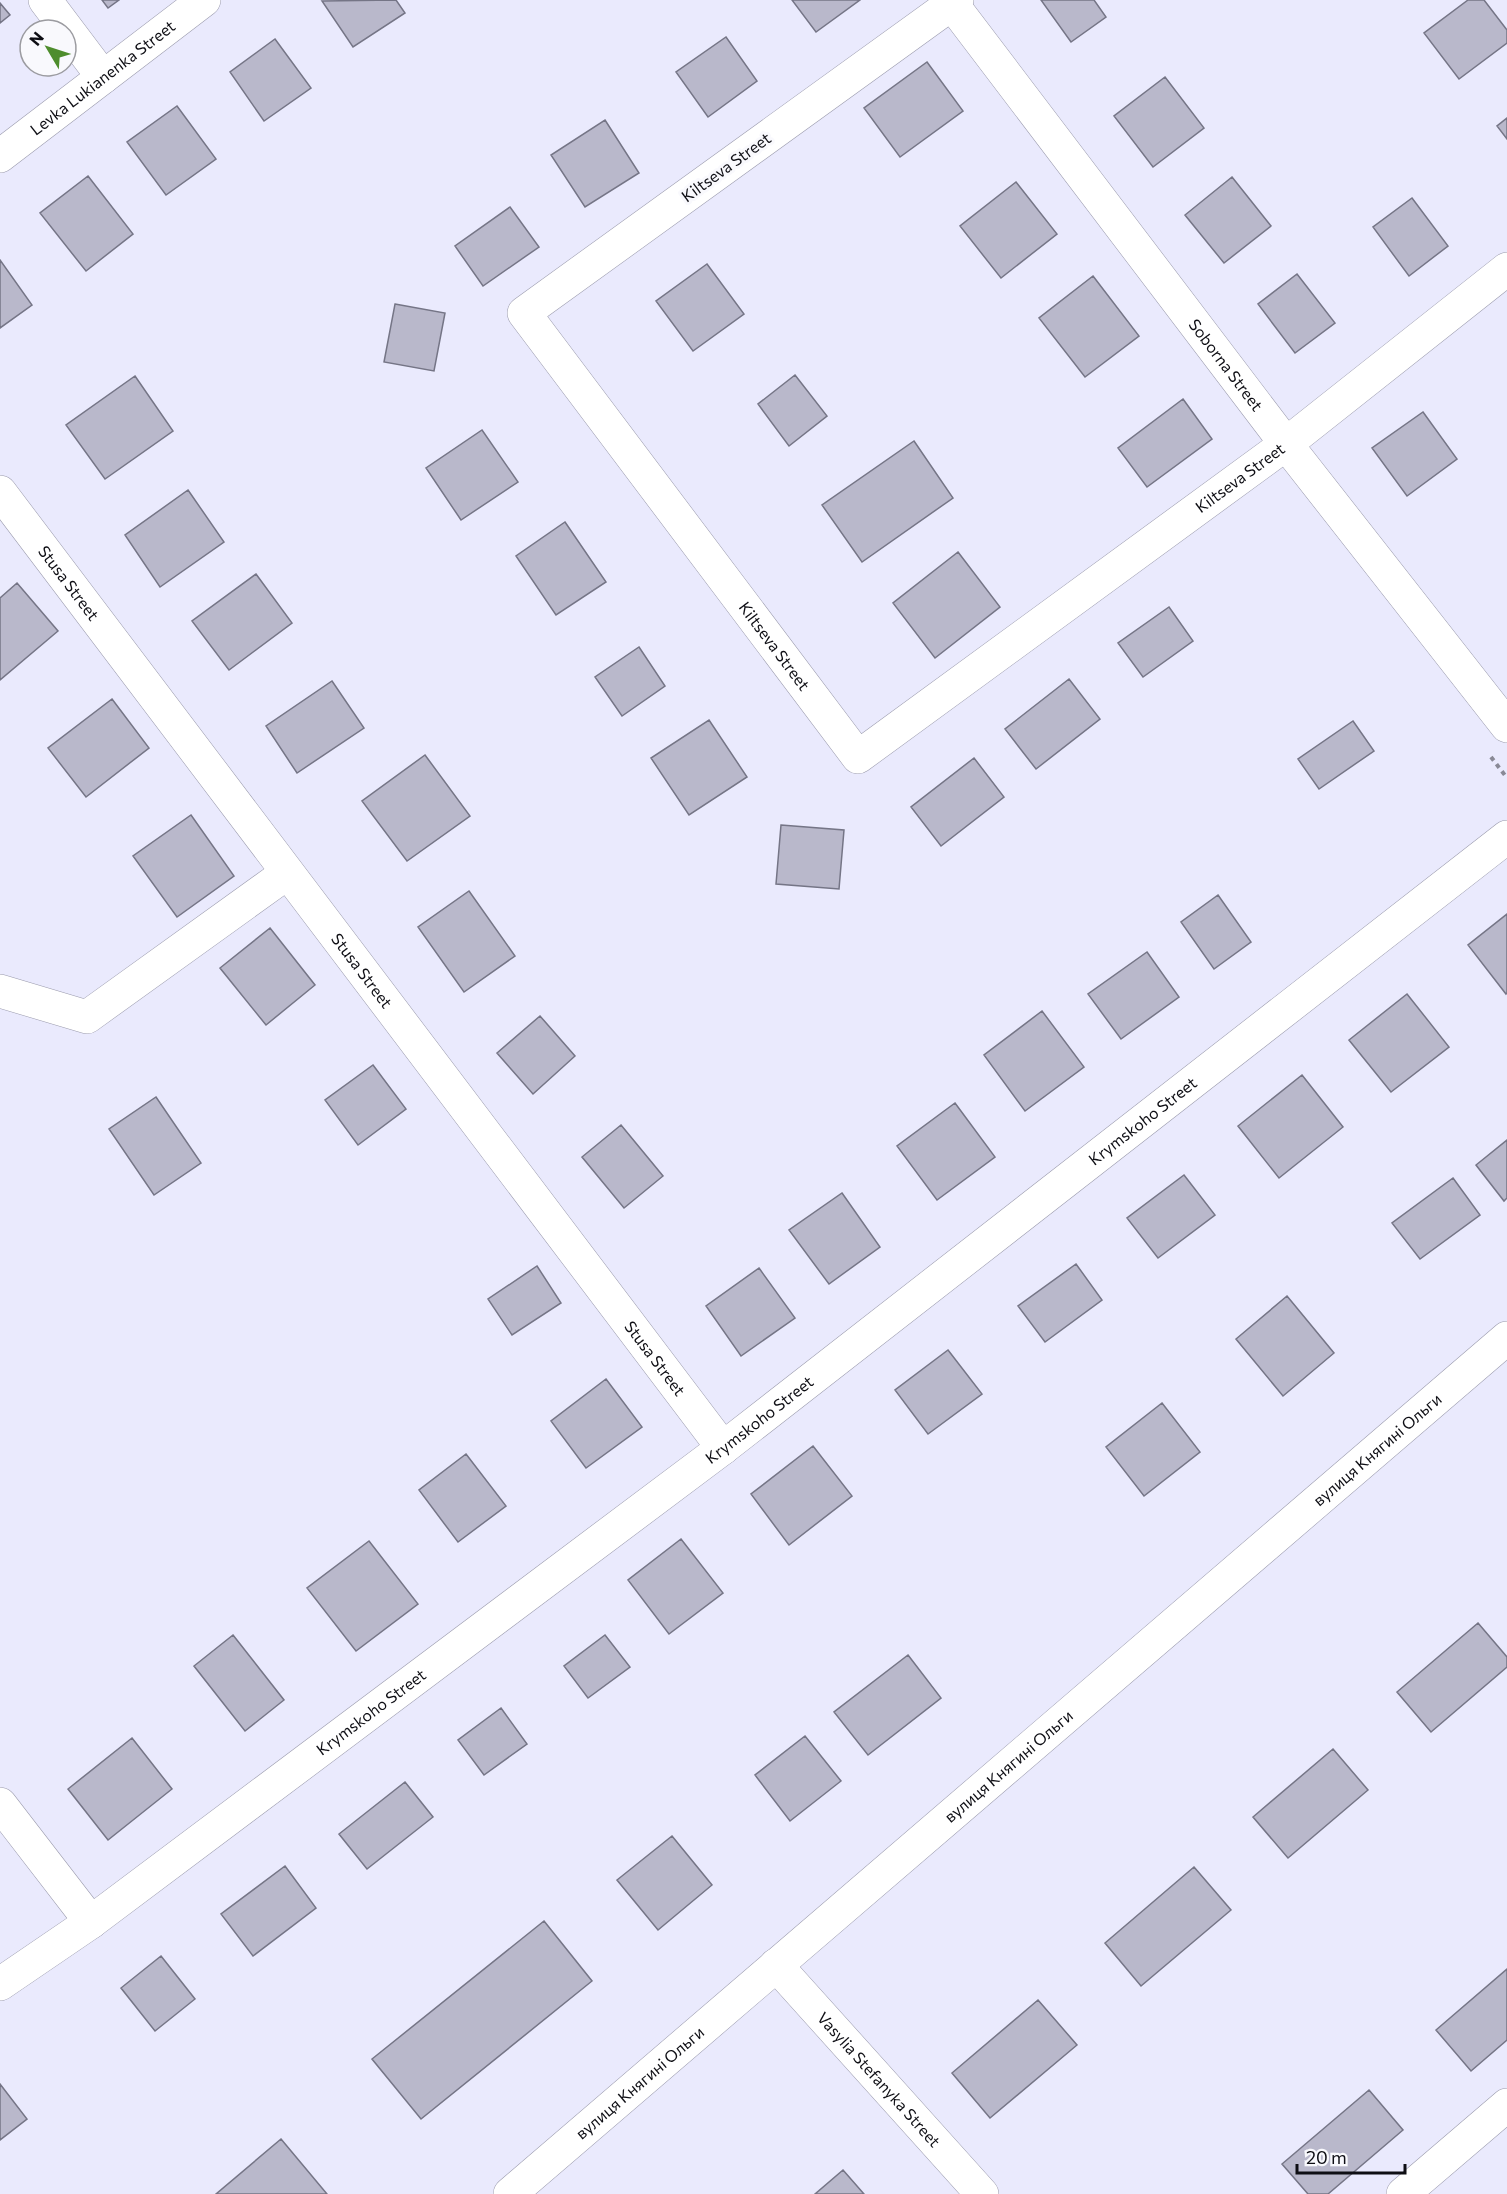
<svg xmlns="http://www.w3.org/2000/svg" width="1507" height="2194" viewBox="0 0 1507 2194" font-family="Commissioner,sans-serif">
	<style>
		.building { fill: #b9b8cb; stroke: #757586; stroke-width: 1.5 }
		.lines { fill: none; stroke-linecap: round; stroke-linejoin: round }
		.minor-casing { stroke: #9b9bad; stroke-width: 34 }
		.tertiary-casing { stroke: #9b9bad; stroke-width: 34 }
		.path { stroke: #898996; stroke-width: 4; stroke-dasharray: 4.5 4.5; stroke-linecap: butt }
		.minor { stroke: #fff; stroke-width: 33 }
		.tertiary { stroke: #fff; stroke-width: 33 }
		.labels { text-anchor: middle; stroke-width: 6; stroke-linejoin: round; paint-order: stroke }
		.street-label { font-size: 16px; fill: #0e0e14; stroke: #f9f9fd }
	</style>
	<rect width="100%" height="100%" fill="#eaeafd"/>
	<!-- building -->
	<path class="building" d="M 102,0 L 119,0 L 108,8 Z
		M 396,0 L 405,13 L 353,47 L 322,1 Z
		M 792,0 L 860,0 L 816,32 Z
		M 1041,0 L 1094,0 L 1106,17 L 1071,42 Z
		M 1468,0 L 1484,0 L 1507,30 L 1507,43 L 1459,79 L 1424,33 Z
		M 0,3 L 10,15 L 0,23 Z
		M 726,37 L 757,81 L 708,117 L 676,72 Z
		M 275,39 L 311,88 L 264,121 L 230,72 Z
		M 927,62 L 963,111 L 900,157 L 864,108 Z
		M 1165,77 L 1204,128 L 1153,167 L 1114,116 Z
		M 177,106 L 216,159 L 166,195 L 127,142 Z
		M 1507,118 L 1507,139 L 1497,126 Z
		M 605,120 L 639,173 L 585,207 L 551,155 Z
		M 88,176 L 133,234 L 86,271 L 40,213 Z
		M 1232,177 L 1271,226 L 1224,263 L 1185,215 Z
		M 1016,182 L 1057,234 L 1001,278 L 960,226 Z
		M 1412,198 L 1448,246 L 1409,276 L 1373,227 Z
		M 510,207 L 539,247 L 483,286 L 455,246 Z
		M 0,260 L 32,305 L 0,328 Z
		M 707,264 L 744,314 L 693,351 L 656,301 Z
		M 1297,274 L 1335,323 L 1295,353 L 1258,304 Z
		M 1093,276 L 1139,336 L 1085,377 L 1039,318 Z
		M 395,304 L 445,313 L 434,371 L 384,362 Z
		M 795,375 L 827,416 L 789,446 L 758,404 Z
		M 135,376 L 173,431 L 105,479 L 66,425 Z
		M 1183,399 L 1212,439 L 1147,487 L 1118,448 Z
		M 1423,412 L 1457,459 L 1407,496 L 1372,448 Z
		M 482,430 L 518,482 L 461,520 L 426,468 Z
		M 914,441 L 953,498 L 862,562 L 822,505 Z
		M 188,490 L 224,542 L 160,587 L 125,535 Z
		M 565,522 L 606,582 L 556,615 L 516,556 Z
		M 958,552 L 1000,607 L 935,658 L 893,603 Z
		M 256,574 L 292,623 L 229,670 L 192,621 Z
		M 17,583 L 58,631 L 0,680 L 0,598 Z
		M 1169,607 L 1193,641 L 1143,677 L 1118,643 Z
		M 639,647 L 665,686 L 622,716 L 595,677 Z
		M 1069,679 L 1100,719 L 1036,769 L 1005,729 Z
		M 332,681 L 364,728 L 297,773 L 266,726 Z
		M 112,699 L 149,748 L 86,797 L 48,748 Z
		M 709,720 L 747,777 L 689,815 L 651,758 Z
		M 1353,721 L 1374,751 L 1319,789 L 1298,759 Z
		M 425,755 L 470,816 L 407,861 L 362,801 Z
		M 974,758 L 1004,797 L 941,846 L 911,807 Z
		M 191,815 L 234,876 L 177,917 L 133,856 Z
		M 781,825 L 844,830 L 839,889 L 776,884 Z
		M 469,891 L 515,956 L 464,992 L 418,927 Z
		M 1218,895 L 1251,942 L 1214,969 L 1181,922 Z
		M 1507,914 L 1507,993 L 1506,994 L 1468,945 Z
		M 270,928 L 315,985 L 266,1025 L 220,968 Z
		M 1147,952 L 1179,997 L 1121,1039 L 1088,994 Z
		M 1407,994 L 1449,1047 L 1391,1092 L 1349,1040 Z
		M 1042,1011 L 1084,1067 L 1025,1111 L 984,1055 Z
		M 540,1016 L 575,1056 L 533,1094 L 497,1053 Z
		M 373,1065 L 406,1109 L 358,1145 L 325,1100 Z
		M 1302,1075 L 1343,1127 L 1279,1178 L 1238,1126 Z
		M 156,1097 L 201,1163 L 154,1195 L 109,1129 Z
		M 955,1103 L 995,1157 L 937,1200 L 897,1146 Z
		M 621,1125 L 663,1176 L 624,1208 L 582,1157 Z
		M 1507,1140 L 1507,1198 L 1504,1201 L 1476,1165 Z
		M 1184,1175 L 1215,1215 L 1158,1258 L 1127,1218 Z
		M 1453,1178 L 1480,1215 L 1420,1259 L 1392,1223 Z
		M 842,1193 L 880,1247 L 829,1284 L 789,1230 Z
		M 1076,1264 L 1102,1300 L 1045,1342 L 1018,1306 Z
		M 537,1266 L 561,1303 L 512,1335 L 488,1299 Z
		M 759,1268 L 795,1318 L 741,1356 L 706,1306 Z
		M 1287,1296 L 1334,1353 L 1283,1396 L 1236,1339 Z
		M 948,1350 L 982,1394 L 928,1434 L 895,1390 Z
		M 606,1379 L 642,1427 L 586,1468 L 551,1421 Z
		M 1162,1403 L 1200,1452 L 1144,1496 L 1106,1447 Z
		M 813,1446 L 852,1496 L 789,1545 L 751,1494 Z
		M 466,1454 L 506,1506 L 458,1542 L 419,1490 Z
		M 681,1539 L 723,1593 L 669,1634 L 628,1580 Z
		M 369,1541 L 418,1604 L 356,1651 L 307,1588 Z
		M 1478,1623 L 1507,1657 L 1507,1667 L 1431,1732 L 1397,1692 Z
		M 233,1635 L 284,1700 L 245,1731 L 194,1666 Z
		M 605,1635 L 630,1667 L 588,1698 L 564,1666 Z
		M 908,1655 L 941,1698 L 868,1755 L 834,1712 Z
		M 501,1708 L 527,1744 L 484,1775 L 458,1740 Z
		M 805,1736 L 841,1781 L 790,1821 L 755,1775 Z
		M 132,1738 L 172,1789 L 108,1840 L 68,1789 Z
		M 1333,1749 L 1368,1790 L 1288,1858 L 1253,1817 Z
		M 405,1782 L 433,1817 L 367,1869 L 339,1834 Z
		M 672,1836 L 712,1885 L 658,1930 L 617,1880 Z
		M 285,1866 L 316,1908 L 253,1956 L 221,1914 Z
		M 1194,1867 L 1231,1910 L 1141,1986 L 1105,1943 Z
		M 544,1921 L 592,1981 L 421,2119 L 372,2059 Z
		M 161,1956 L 195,1999 L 155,2031 L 121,1988 Z
		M 1507,1969 L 1507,2040 L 1471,2071 L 1436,2030 Z
		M 1038,2000 L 1077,2045 L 990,2118 L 952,2073 Z
		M 0,2084 L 27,2119 L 0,2140 Z
		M 1369,2090 L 1403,2130 L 1328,2194 L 1308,2194 L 1282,2164 Z
		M 281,2139 L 327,2194 L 216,2194 Z
		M 843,2170 L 864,2194 L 815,2194 Z"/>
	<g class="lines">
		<defs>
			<g id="minor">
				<path d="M 45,0 L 103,77"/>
				<path id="s1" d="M 957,0 L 524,313 L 858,757 L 1286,444 L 1507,269"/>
				<path id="s2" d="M 0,156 L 204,0"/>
				<path id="s3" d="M 0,492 L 723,1448"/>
				<path d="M 0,991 L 87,1017 L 287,873"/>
				<path d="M 0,1804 L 91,1922"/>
				<path id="s4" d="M 776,1965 L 982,2194"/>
				<path id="s5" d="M 0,1984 L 91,1922 L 723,1448 L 1507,837"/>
				<path d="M 1403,2194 L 1507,2105"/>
			</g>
			<g id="tertiary">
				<path id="s6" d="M 949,0 L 1286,444 L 1507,726"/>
				<path id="s7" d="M 510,2194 L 1507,1338"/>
			</g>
		</defs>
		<!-- minor casing -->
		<use href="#minor" class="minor-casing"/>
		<!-- tertiary casing -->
		<use href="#tertiary" class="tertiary-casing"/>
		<!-- path -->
		<path class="path" d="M 1491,757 L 1507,778"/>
		<!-- minor -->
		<use href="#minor" class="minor"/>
		<!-- tertiary -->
		<use href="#tertiary" class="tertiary"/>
	</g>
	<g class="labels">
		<!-- street labels -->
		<g class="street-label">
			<text dy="6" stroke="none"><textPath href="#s2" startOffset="129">Levka Lukianenka Street</textPath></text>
			<text transform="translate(726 167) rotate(-36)" y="6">Kiltseva Street</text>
			<text dy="6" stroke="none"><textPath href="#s6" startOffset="458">Soborna Street</textPath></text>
			<text dy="6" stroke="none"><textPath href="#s1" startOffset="1563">Kiltseva Street</textPath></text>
			<text dy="6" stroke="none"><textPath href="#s3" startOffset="114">Stusa Street</textPath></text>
			<text dy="6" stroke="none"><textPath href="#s1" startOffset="951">Kiltseva Street</textPath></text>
			<text dy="6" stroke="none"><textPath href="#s3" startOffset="600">Stusa Street</textPath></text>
			<text dy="6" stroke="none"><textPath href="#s5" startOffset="1432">Krymskoho Street</textPath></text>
			<text dy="6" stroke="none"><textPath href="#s3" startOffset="1086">Stusa Street</textPath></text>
			<text dy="6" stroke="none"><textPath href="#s5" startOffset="946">Krymskoho Street</textPath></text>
			<text dy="6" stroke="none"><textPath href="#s7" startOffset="1143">вулиця Княгині Ольги</textPath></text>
			<text dy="6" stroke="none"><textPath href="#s5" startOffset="460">Krymskoho Street</textPath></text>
			<text dy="6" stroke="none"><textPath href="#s7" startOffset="657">вулиця Княгині Ольги</textPath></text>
			<text dy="6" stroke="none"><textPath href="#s4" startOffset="154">Vasylia Stefanyka Street</textPath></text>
			<text dy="6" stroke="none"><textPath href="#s7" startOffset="171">вулиця Княгині Ольги</textPath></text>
		</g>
	</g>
	<!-- north arrow -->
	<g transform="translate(48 48) rotate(309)"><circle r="28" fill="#f9f9fd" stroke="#9b9ba0" stroke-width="1.5"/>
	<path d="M0-4.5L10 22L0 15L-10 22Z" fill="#4e8d2d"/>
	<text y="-9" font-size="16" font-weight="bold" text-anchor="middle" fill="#0e0e14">N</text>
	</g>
	<!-- scale -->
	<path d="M1297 2164v9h108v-9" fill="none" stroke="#0e0e14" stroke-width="3"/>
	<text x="1306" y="2164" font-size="18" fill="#0e0e14" stroke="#f9f9fd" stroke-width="4.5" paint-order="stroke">20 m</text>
</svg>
